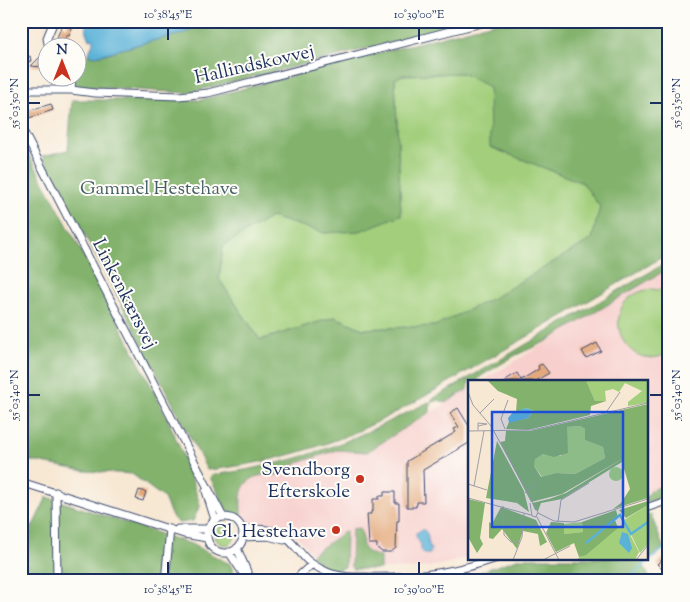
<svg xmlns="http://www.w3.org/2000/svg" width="690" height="602" viewBox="0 0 690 602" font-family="'Sorts Mill Goudy',serif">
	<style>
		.built { fill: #f7d0cd }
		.green { fill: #a3cf7c; stroke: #5f7f6d }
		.forest { fill: #82b26c; stroke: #4e7065; fill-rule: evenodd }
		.water { fill: #5bb2d8; stroke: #3b709b }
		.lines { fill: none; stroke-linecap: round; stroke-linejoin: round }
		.stream { stroke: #5bb2d8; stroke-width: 2 }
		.building { fill: #e3a87a }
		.minor-casing { stroke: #3c4b70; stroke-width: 9 }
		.minor { stroke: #fff; stroke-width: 7 }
		.ticks { fill: none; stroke: #1b2f5e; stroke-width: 2 }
		.poi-dot { fill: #c8321e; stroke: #fdfcf7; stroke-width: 2 }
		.labels { text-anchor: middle; stroke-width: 4; stroke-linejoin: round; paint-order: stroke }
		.street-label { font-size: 19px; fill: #1b2f5e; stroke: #fdfcf7 }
		.park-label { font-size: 19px; fill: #445f67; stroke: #fdfcf7 }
		.poi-label { font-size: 19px; fill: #1b2f5e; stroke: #fdfcf7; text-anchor: end }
		.inset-river { fill: none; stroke: #5bb2d8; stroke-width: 2.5 }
		.inset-road { fill: none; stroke: #9f9ea5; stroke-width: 1 }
		.view { fill: #1d4ed8; fill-opacity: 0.15; stroke: #1d4ed8; stroke-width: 2.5 }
		.inset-edge { fill: none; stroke: #1b2f5e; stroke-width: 2.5 }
		.neatline { fill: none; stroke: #1b2f5e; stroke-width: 2 }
		.ticks-label { font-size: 12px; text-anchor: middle; fill: #1b2f5e }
	</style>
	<rect width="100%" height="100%" fill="#fdfcf7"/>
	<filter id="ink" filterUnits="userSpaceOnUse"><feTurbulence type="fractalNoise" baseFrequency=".02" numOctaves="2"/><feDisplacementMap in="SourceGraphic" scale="10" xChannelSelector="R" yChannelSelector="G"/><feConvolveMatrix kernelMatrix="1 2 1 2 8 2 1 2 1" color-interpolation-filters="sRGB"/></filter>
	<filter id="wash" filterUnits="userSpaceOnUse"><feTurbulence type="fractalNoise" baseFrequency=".0096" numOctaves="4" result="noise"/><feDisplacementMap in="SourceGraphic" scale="20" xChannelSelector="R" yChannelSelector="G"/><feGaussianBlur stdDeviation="1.12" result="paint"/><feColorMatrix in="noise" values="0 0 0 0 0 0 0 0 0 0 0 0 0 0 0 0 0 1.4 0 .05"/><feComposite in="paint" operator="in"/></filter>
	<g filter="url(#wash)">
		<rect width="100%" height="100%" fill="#f7e8d4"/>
		<!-- built -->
		<path class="built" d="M 669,268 L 669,483 L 646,493 L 646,381 L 482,381 Z
			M 469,389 L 469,557 L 456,561 L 429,567 L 403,569 L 353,569 L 327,565 L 314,556 L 299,538 L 287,530 L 269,526 L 246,523 L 239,518 L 241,516 L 242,490 L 248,482 L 256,476 L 264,474 L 277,475 L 291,465 L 337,450 L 367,452 Z"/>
		<!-- green -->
		<path class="green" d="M 462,73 L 490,87 L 491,147 L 583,183 L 600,207 L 592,239 L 495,297 L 435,326 L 363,329 L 335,317 L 260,340 L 219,279 L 223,246 L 271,217 L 325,233 L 401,215 L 395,78 L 403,75 Z
			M 651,289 L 662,290 L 669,293 L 669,353 C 621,378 593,297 651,289 Z
			M215 535a10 10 0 1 1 20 0a10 10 0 1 1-20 0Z
			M 471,575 L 471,581 L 430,581 Z"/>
		<!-- forest -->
		<path class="forest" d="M 197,21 L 479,21 L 187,93 L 74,86 L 76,78 L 78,78 L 78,69 L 89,53 L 90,55 L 101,55 L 151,41 L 183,34 L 193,27 Z
			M 501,21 L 669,21 L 669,169 L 664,178 L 665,211 L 669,211 L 669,253 C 607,290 545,327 483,362 C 445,384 407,408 367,427 C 320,449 260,465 207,470 L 107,276 L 42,156 L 68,150 L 72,100 L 200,100 ZM 462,73 L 489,87 L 490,147 L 583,183 L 600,207 L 592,239 L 495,297 L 435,326 L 363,329 L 335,317 L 260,340 L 219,279 L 223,246 L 271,217 L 325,233 L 360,231 L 401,215 L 395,79 L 403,75 Z
			M 24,149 L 28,153 L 96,278 L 166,415 L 187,465 L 200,505 L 193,521 L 179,523 L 172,517 L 164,498 L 132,474 L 85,471 L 21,459 L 21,166 Z
			M 669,261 L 669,268 L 547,341 L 516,355 L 481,376 L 477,381 L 469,381 L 468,389 L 446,403 L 439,400 L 434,402 L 431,400 Z
			M 429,402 L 432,403 L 430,407 L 430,412 L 367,452 L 337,450 L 291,465 L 277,475 C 264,473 247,476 242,491 C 240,498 241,508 241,516 L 239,518 L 227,511 L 210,477 L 213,475 C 257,469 304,459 346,441 C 375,429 402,415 429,402 Z
			M 669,483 L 669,495 L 646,502 L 646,496 L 652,490 Z
			M 47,497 L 191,544 L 230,564 L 238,581 L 21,581 L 21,550 Z
			M 651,515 L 664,549 L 643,564 L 651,581 L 471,581 L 471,575 L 520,558 L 646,558 L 646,516 Z
			M 358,528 C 370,541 351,549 380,557 L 380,569 L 353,569 L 351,567 L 352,529 Z
			M 346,531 L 345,567 C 333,574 320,564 311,555 Z
			M 309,575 L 340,581 L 304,581 L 304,579 Z"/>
		<!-- water -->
		<path class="water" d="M 90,21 L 197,21 L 190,31 L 183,34 L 151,41 L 96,56 L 90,55 L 89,53 L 94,40 L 93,38 L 90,39 C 84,33 85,27 90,21 Z
			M 421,530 L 424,530 C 429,534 427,538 429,544 C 430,549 432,549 430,554 L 423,554 L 421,551 L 421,545 L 416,536 L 416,533 Z"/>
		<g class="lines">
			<!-- stream -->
			<path class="stream" d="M 625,581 L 669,544"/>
		</g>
		<g id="blocks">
			<!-- building -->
			<path class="building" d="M 69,21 L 75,21 L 69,36 L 67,35 L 61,48 L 54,45 L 62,25 L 67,27 Z
				M 27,55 L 27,57 L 30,56 L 31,61 L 21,63 L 21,56 Z
				M 42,55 L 48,61 L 48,73 L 42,67 L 31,66 Z
				M 51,104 L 53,110 L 29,118 L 27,111 Z
				M 597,343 L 601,351 L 586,358 L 582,351 Z
				M 542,364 L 549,373 L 535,381 L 504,381 L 517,373 L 521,380 L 539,369 L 538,366 Z
				M 458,408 L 469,426 L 469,443 L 423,470 L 424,502 L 417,502 L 417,505 L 416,505 L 416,507 L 407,507 L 407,461 L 456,432 L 454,429 L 459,427 L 450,413 Z
				M 139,490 L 146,492 L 143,501 L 136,499 Z
				M 384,492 L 395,492 L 395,503 L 399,503 L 399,521 L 397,521 L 396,548 L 391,552 L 382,552 L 377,548 L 377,544 L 369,544 L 367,514 L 371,514 L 371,511 L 373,511 L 373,499 L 379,499 L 379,496 L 384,496 Z
				M 669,554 L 669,563 L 662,569 L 657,564 Z"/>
		</g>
	</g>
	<g filter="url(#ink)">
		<use href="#blocks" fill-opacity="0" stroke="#3c4b70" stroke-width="1"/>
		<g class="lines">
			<defs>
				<path id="minor" d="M 49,48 L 47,38 L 54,21
					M 21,90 L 71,90 L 95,93 L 179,96 L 208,93 L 489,21
					M 71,90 L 72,78
					M 21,127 L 223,517
					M 21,482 L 184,534 L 207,538
					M 206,491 L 215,520
					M 56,492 L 57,581
					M 646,508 L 669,500
					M207 535a18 18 0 1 1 36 0a18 18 0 1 1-36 0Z
					M 178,529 L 207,529
					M 242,529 C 255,529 271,528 283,535 C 293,542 299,552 307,560 C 313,565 320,569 327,572 C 338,577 352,577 365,577 C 410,579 454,573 497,558
					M 242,537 L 268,536 L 284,540
					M 237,548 L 251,581
					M 229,552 L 248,581
					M 165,581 L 170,529
					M 297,581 L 300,575 L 312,564"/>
			</defs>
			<!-- minor casing -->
			<use href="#minor" class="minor-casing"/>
			<!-- minor -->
			<use href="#minor" class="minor"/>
		</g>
	</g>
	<!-- ticks -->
	<path class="ticks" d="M 168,28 L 168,40M 419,28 L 419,40M 28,103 L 40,103M 650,103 L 662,103M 28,395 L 40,395M 650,395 L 662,395M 168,562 L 168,574M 419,562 L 419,574"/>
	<!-- markers -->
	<g class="poi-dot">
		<circle cx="360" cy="479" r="5"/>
		<circle cx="336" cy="530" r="5"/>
	</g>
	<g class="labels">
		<!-- street labels -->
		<g class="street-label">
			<text transform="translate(254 63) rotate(-13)" y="7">Hallindskovvej</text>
			<text transform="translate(126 293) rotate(63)" y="7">Linkenkærsvej</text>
		</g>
		<!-- park labels -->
		<g class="park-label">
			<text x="159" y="194">Gammel Hestehave</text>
		</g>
		<!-- poi labels -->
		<g class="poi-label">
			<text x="350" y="475">Svendborg<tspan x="350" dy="22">Efterskole</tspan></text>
			<text x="326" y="537">Gl. Hestehave</text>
		</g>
	</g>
	<!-- overview -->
	<g transform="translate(468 380)">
		<rect width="180" height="180" fill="#f7e8d4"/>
		<path d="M 118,0 L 180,0 L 180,23 L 160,26 L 160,22 L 174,11 L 157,3 L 151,12 L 145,9 L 137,11 L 138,21 L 127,21 ZM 112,46 L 117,49 L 118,60 L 135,67 L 137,78 L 107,94 L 88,93 L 74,97 L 66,86 L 66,79 L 75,74 L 93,76 L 99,47 ZM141 94a7 7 0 1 1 14 0a7 7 0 1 1-14 0ZM 180,125 L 180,164 L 172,173 L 156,140 ZM 114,142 L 115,152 L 96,154 L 96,144 ZM 156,143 L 171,172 L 167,180 L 108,180 Z" fill="#a3cf7c"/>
		<path d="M 19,0 L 118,0 L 127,21 L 138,21 L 123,26 L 122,35 L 60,50 L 38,49 L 41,42 L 60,38 L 65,31 L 59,28 L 48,32 L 49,19 L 30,11 ZM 180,24 L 180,118 L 145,129 L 153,123 L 162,109 L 154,82 L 94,119 L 73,123 L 70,131 L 67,130 L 64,123 L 81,119 L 98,113 L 159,76 L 94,114 L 63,122 L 32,62 L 37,61 L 38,51 L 62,51 ZM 112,46 L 117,49 L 117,60 L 135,67 L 137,78 L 107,94 L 88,93 L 73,97 L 66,86 L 67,79 L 75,74 L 86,77 L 100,73 L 99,47 ZM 29,61 L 56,111 L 61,132 L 49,123 L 18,118 ZM 0,119 L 17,123 L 12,158 L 15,164 L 9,173 L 0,157 ZM 180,121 L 180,125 L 158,138 L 151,130 ZM 33,127 L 68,140 L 79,162 L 72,166 L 70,154 L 55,151 L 49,169 L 34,149 L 25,159 L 21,158 L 21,142 L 24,144 ZM 148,130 L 150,137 L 147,140 L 150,148 L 118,175 L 111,177 L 106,163 L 88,172 L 78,153 L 83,142 L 96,143 L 96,154 L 115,152 L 114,142 Z" fill="#82b26c" fill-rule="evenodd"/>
		<path d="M 59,28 L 65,31 L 60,38 L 41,43 L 40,38 L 45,32 ZM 154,152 L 160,154 L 164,168 L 161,173 L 151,163 Z" fill="#5bb2d8"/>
		<path class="inset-river" d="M 118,163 L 152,135 L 163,154 L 180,142"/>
		<path class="inset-road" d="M 0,12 L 5,25 L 23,46 L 70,132 L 68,137 L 64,136 L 62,123M 139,31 L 152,12M 12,33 L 26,19M 10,46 L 19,44 L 10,43 L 10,50M 37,49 L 33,39 L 40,20M 0,51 L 64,50 L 180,23M 0,104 L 19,110M 6,106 L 16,51M 57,113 L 70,101M 0,118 L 63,135M 35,126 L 36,155 L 43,162 L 52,162M 70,133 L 86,141 L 106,142 L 180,119M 69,137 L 91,180M 90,142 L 93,120 L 121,103M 45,180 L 54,157 L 56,133M 75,180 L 102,166M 168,180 L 180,165"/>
		<path class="view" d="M 24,32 L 155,32 L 155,147 L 24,147 Z"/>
		<rect width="180" height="180" class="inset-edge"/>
	</g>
	<!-- margin -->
	<rect width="690" height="602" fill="none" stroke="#fdfcf7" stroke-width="55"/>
	<!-- north arrow -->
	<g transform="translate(62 62)"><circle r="24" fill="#fdfcf7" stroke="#a3aaba"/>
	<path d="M0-4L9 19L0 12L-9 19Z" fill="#c8321e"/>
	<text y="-8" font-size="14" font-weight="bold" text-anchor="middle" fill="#1b2f5e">N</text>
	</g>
	<rect x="28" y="28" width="634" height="546" class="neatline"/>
	<g class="ticks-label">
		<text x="168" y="18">10°38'45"E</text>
		<text x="419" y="18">10°39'00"E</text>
		<text transform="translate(14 103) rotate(-90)" y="4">55°03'50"N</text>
		<text transform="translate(676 103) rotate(-90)" y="4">55°03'50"N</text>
		<text transform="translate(14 395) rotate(-90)" y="4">55°03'40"N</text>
		<text transform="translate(676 395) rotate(-90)" y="4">55°03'40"N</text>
		<text x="168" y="593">10°38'45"E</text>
		<text x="419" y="593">10°39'00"E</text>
	</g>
</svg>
